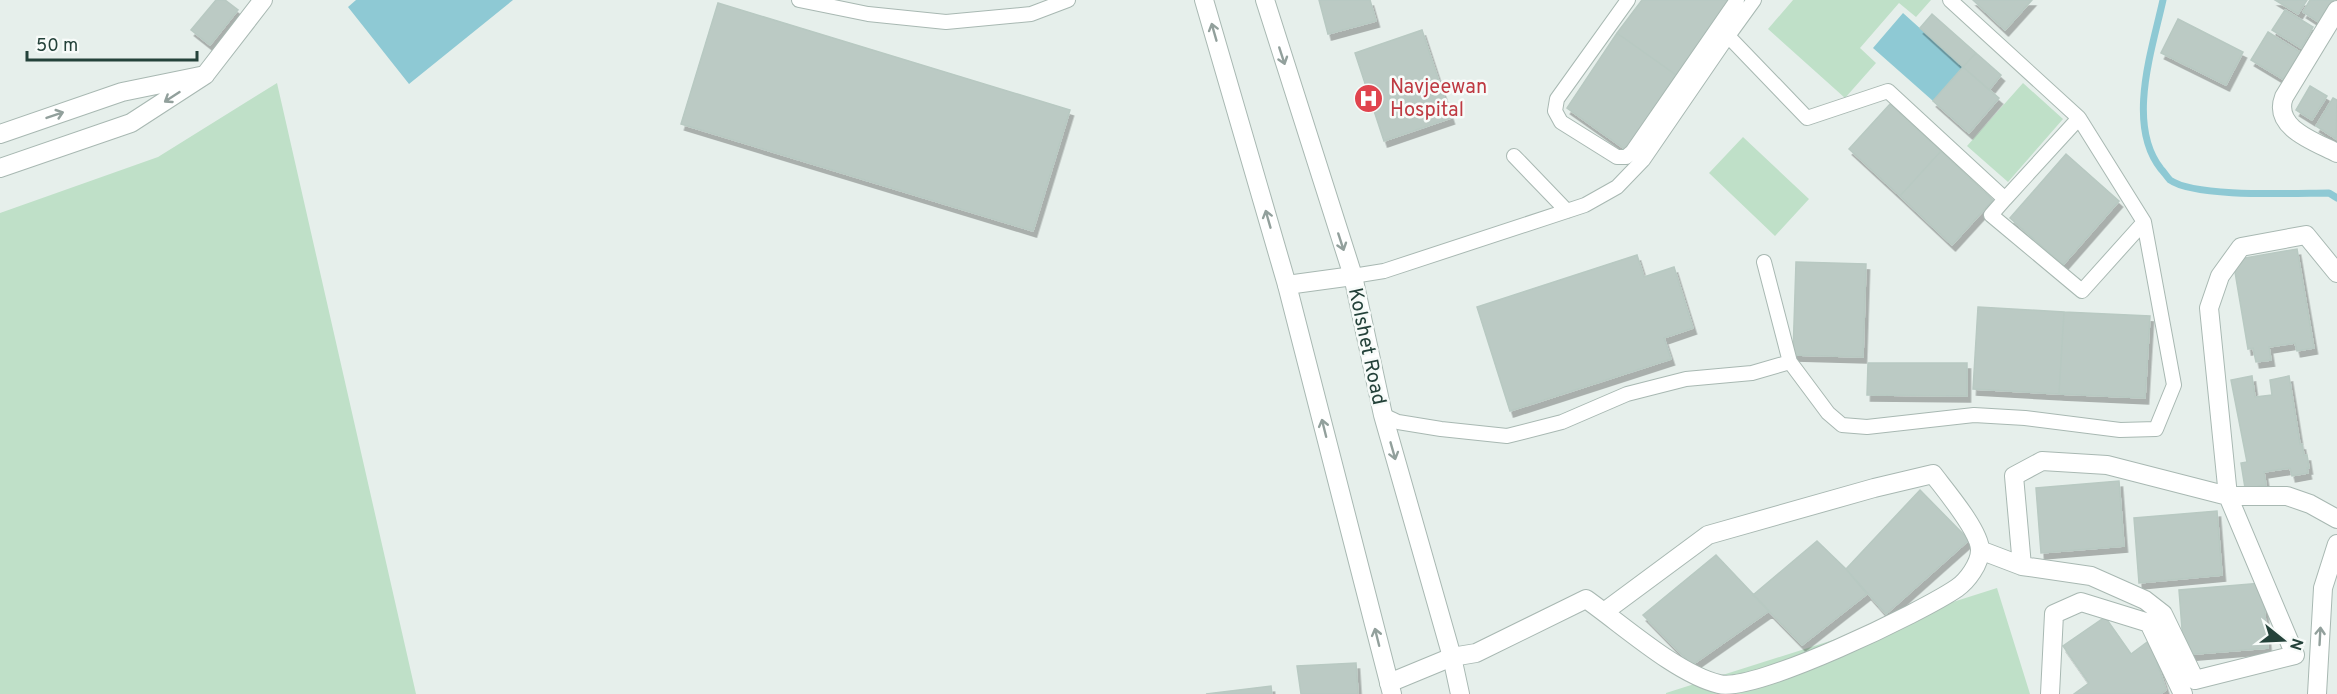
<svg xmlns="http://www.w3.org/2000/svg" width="2337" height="694" viewBox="0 0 2337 694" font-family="Overpass,sans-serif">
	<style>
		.green { fill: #bfe0c8 }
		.water { fill: #8ec9d4 }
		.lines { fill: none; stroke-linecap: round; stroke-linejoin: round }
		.stream { stroke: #8ec9d4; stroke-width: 7 }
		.building { fill: #bbcac4; stroke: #b8c9c2; stroke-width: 1.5; filter: url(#shadow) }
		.service-casing { stroke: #a8b8b2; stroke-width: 16 }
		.minor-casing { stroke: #a8b8b2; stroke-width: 20 }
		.tertiary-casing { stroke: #a8b8b2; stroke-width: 20 }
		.service { stroke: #fff; stroke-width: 14 }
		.minor { stroke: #fff; stroke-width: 18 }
		.tertiary { stroke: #fff; stroke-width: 18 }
		.oneway { stroke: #92a09c }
		.labels { text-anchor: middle; stroke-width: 5; stroke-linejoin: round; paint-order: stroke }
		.health-label { font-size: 20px; fill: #be3a42; stroke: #f7fbf9; text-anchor: start }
		.street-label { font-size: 20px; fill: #24423a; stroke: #f7fbf9 }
	</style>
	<defs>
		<filter id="shadow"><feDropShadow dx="3.5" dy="6" stdDeviation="0" flood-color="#0004"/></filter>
	</defs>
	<rect width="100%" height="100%" fill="#e6efeb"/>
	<!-- green -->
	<path class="green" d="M 1793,0 L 1931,0 L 1916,17 L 1899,3 L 1860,48 L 1876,63 L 1845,98 L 1768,29 Z
		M 277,83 L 416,694 L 0,694 L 0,213 L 158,157 Z
		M 2023,83 L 2063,119 L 2008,182 L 1967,146 Z
		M 1743,137 L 1809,199 L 1775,236 L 1709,173 Z
		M 1997,588 L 2030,694 L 1666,694 L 1666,693 Z"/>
	<!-- water -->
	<path class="water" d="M 356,0 L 513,0 L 409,84 L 348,7 Z
		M 1903,13 L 1963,67 L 1933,101 L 1873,48 Z"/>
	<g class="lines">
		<!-- stream -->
		<path class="stream" d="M 2163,0 C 2152,50 2126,125 2161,169 C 2164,172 2167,177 2170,180 C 2195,198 2296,193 2329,193 L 2337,198"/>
	</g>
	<!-- building -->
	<path class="building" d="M 216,0 L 225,0 L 238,10 L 210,45 L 191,30 Z
		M 1319,0 L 1370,0 L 1376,21 L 1328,34 Z
		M 1642,0 L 1732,0 L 1733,1 L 1676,75 L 1617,33 Z
		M 1973,0 L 2032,0 L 2005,30 Z
		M 2275,0 L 2307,0 L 2298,14 Z
		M 2310,0 L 2334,0 L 2320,23 L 2303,12 Z
		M 718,3 L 1070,110 L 1033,231 L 681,124 Z
		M 2285,10 L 2313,27 L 2301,48 L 2272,30 Z
		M 1932,14 L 1976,53 L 1963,67 L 1920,28 Z
		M 2178,19 L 2243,52 L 2226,85 L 2161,53 Z
		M 1422,30 L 1451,118 L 1384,141 L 1355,53 Z
		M 2268,32 L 2303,54 L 2286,81 L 2251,60 Z
		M 1617,33 L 1676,75 L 1626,150 L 1567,108 Z
		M 1976,53 L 2001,75 L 1989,90 L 1963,67 Z
		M 1963,67 L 1999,98 L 1969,133 L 1933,101 Z
		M 2310,86 L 2327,96 L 2312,120 L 2296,110 Z
		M 2333,98 L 2337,100 L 2336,139 L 2316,126 Z
		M 1890,104 L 1941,151 L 1900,196 L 1849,149 Z
		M 1941,151 L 1993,200 L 1952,245 L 1900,196 Z
		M 2066,154 L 2119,201 L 2063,265 L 2010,218 Z
		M 2297,249 L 2314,348 L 2297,351 L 2295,343 L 2269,347 L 2271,360 L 2256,362 L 2253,348 L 2248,349 L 2233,260 Z
		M 1637,255 L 1644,277 L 1674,267 L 1693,328 L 1664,338 L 1671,359 L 1510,411 L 1477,307 Z
		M 1796,262 L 1866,264 L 1863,357 L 1793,355 Z
		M 1978,307 L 2064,312 L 2059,394 L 1973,389 Z
		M 2064,312 L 2150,316 L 2145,398 L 2059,394 Z
		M 1868,363 L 1967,363 L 1967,396 L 1867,395 Z
		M 2252,376 L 2255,397 L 2272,395 L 2270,380 L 2289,376 L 2300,444 L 2302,444 L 2304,455 L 2307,455 L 2309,468 L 2307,468 L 2308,473 L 2292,476 L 2290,468 L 2264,472 L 2266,485 L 2245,488 L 2241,463 L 2247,462 L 2231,380 Z
		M 2119,481 L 2124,546 L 2041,553 L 2036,488 Z
		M 1920,490 L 1969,540 L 1886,614 L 1846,569 Z
		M 2217,511 L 2222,575 L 2139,583 L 2134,518 Z
		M 1817,541 L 1846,569 L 1867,594 L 1802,645 L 1753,595 Z
		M 1716,555 L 1769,611 L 1692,665 L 1643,615 Z
		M 2262,583 L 2268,648 L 2184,655 L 2179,590 Z
		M 2105,617 L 2131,654 L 2150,640 L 2166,690 L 2160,694 L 2074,694 L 2089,683 L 2063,646 Z
		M 1356,663 L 1358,694 L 1301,694 L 1297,666 Z
		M 1271,686 L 1272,694 L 1206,694 Z"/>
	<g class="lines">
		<defs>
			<path id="service" d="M 799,0 L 868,14 L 946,22 L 1031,14 L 1068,0
				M 1628,0 L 1557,99 L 1555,111 L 1561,122 L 1617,157 L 1626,157 L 1632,152 L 1737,0
				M 1754,0 L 1728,36 L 1807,118 L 1888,91 L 2005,199 L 2079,118 L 1950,0
				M 1514,156 L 1567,211
				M 2005,199 L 1991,215 L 2082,291 L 2144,222
				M 1764,262 L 1790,362
				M 1353,276 L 1384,271 L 1585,205 L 1617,187 L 1643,160 L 1728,36
				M 1383,415 L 1398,422 L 1441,429 L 1507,436 L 1562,422 L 1627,394 L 1686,379 L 1752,373 L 1790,362 L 1828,413 L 1842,425 L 1867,427 L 1974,415 L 2025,418 L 2120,430 L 2156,429 L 2174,385 L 2144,222 L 2079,118"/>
			<path id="minor" d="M 2337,10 L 2284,97 C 2272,128 2316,142 2337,153
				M 205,75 L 263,0
				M 0,134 L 122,92 L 205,75 L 131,123 L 0,168
				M 1287,285 L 1353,276
				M 1980,550 L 2022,566 L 2091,576 L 2145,600 L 2163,614 L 2195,680 L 2295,655 L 2228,496 L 2209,308 L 2220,276 L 2241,247 L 2306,235 L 2337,273
				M 2022,566 L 2014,476 L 2042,461 L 2107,465 L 2228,496 L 2287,496 L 2310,504 L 2337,519
				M 1389,683 L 1452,657 L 1476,653 L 1586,599 C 1623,625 1677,674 1719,684 C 1755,693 1922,612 1957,588 C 1967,581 1980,564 1980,550 C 1980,531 1945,490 1933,474 L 1874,488 L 1708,535 L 1604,612
				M 2050,694 L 2054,614 L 2081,602 L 2149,623 L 2183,694
				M 2317,694 L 2323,588 L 2337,544"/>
			<path id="tertiary" d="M 1204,0 L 1287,285 L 1392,694
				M 1265,0 L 1353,276 L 1383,415 L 1452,657 L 1460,694"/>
		</defs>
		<!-- service casing -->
		<use href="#service" class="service-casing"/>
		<!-- minor casing -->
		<use href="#minor" class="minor-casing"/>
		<!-- tertiary casing -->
		<use href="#tertiary" class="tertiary-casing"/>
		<!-- service -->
		<use href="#service" class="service"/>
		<!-- minor -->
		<use href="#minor" class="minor"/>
		<!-- tertiary -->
		<use href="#tertiary" class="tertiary"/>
	</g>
	<!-- one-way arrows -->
	<defs><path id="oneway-shaft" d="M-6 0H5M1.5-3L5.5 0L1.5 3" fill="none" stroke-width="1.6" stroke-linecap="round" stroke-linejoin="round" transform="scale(1.5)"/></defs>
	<g class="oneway">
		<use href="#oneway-shaft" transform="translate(1214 32) rotate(-106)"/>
		<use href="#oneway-shaft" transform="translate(1282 56) rotate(72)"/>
		<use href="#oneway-shaft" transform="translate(172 97) rotate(147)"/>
		<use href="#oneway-shaft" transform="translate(55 115) rotate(-19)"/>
		<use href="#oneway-shaft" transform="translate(1268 219) rotate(-106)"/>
		<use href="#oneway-shaft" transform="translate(1341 242) rotate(72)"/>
		<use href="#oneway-shaft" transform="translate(1324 428) rotate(-104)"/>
		<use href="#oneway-shaft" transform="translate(1393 451) rotate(74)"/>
		<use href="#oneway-shaft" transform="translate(2320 636) rotate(-87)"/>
		<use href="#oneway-shaft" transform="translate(1377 637) rotate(-104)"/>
	</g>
	<!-- icons -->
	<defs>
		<symbol id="hospital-disc" viewBox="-11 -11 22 22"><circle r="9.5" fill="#e0444e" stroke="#f7fbf9"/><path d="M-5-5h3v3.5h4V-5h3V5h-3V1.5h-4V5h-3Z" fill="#fff"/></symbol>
	</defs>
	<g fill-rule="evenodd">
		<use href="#hospital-disc" x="1352" y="82" width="33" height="33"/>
	</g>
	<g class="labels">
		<!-- health labels -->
		<g class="health-label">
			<text x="1390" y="93">Navjeewan<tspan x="1390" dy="23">Hospital</tspan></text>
		</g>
		<!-- street labels -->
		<g class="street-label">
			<text transform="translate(1368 346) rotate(78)" y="7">Kolshet Road</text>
		</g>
	</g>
	<!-- north arrow -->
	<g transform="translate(2283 640) rotate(108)" stroke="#f7fbf9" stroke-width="4.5" paint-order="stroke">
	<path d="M0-4.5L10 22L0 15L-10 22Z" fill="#24423a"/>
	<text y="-9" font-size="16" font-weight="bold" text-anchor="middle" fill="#24423a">N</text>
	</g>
	<!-- scale -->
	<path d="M27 51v9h170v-9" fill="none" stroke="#24423a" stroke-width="3"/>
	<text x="36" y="51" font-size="18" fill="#24423a" stroke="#f7fbf9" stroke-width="4.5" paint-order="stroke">50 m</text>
</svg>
